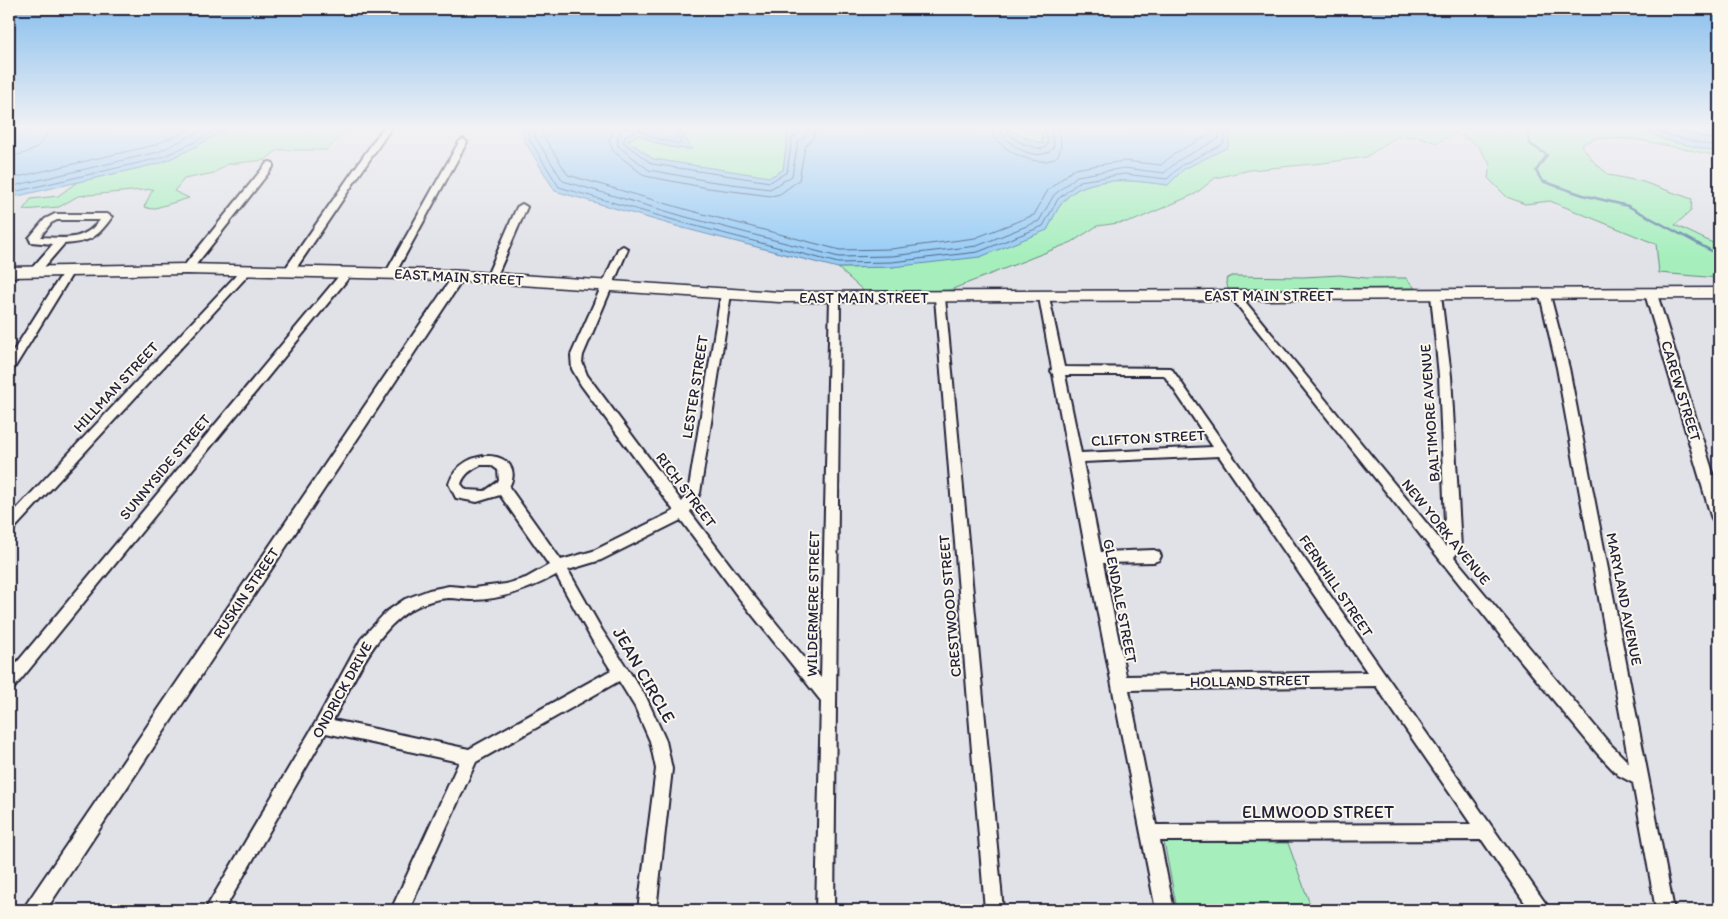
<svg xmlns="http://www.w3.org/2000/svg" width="1728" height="919" viewBox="0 0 1728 919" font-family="Itim,sans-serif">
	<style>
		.green { fill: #a6efbd; stroke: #64887c }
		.water { fill: #97ccf5; stroke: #6888ab }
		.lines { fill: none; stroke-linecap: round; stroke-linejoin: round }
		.shore { stroke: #516685; stroke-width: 1 }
		.stream { stroke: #6888ab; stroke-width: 2.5 }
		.minor-casing { stroke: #22223b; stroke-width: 4 }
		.tertiary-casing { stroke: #22223b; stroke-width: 4 }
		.secondary-casing { stroke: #22223b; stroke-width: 3 }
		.minor { fill: #fbf7ec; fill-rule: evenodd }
		.tertiary { fill: #fbf7ec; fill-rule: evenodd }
		.secondary { fill: #fbf7ec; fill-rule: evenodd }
		.labels { text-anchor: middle; stroke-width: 4; stroke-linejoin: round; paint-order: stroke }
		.street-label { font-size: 15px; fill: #22223b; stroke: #fbf7ec }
		.near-street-label { font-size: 18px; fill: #22223b; stroke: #fbf7ec }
	</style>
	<rect width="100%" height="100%" fill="#e1e2e8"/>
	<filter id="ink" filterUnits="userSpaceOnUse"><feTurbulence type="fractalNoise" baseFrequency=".02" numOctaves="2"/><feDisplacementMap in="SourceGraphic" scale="10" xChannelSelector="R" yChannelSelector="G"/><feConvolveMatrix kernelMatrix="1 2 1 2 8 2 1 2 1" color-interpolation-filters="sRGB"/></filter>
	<g filter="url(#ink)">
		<!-- green -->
		<path class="green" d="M 228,128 L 348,128 L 327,150 L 278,150 L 265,160 L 228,164 L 214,173 L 184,179 L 174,191 L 189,198 L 152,209 L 144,207 L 153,189 L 78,196 L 59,207 L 23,210 L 31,199 L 58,196 L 77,182 L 161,163 L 197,146 Z
			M 679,128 L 802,128 L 788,133 L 783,170 L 770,178 L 653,159 L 627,140 L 639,135 C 656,144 672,149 691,149 Z
			M 1007,128 L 1040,128 L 1043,144 L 1024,137 Z
			M 1232,128 L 1641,128 L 1665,140 L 1719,152 L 1719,156 L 1634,139 L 1596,138 L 1581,145 L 1594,162 L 1609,175 L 1643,182 L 1692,199 L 1691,211 L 1675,225 L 1719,246 L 1719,278 L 1659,273 L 1656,244 L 1550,201 L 1525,204 L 1507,197 L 1488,178 L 1490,164 L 1478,146 L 1456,132 L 1437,143 L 1416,136 L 1396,137 L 1366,157 L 1323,163 L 1250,170 L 1215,178 L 1195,194 L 1133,221 L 1097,226 L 1072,242 L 950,290 L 866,293 L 838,268 L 892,267 L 1047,230 C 1052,221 1056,210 1062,203 C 1085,172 1135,181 1168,185 L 1184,169 L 1228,147 Z
			M 1340,275 L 1366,278 L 1406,278 L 1415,288 L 1228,289 L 1226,279 L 1232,276 L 1303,277 Z
			M 1164,842 L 1288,843 L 1312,910 L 1177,909 Z"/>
		<!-- water -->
		<path class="water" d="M 35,128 L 228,128 L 197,146 L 161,163 L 9,198 L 9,138 Z
			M 522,128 L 679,128 L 692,149 C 672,149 656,144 639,135 L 627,140 L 653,159 L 770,177 L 783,170 L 788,133 L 802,128 L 1007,128 L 1024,137 L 1043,144 L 1040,128 L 1232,128 L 1228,147 L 1184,169 L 1168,185 C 1135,181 1085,172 1062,203 C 1056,210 1052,221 1047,230 L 980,257 L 892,267 L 838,268 L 683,228 L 555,191 L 524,140 Z
			M 1641,128 L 1719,128 L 1719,152 L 1665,140 Z"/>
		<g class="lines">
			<!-- shore -->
			<path class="shore" d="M 527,128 L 529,139 L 559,187 L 684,223 L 838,263 L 892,262 L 978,252 L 1043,226 L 1058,199 L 1080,181 L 1124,174 L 1167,179 L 1182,165 L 1223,144 L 1227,128
				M 534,128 L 535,137 L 563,181 L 686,217 L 839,257 L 892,256 L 977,246 L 1039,221 L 1054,195 L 1077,176 L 1124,168 L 1164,173 L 1179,160 L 1218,139 L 1221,128
				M 541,128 L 542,134 L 568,175 L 688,210 L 840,250 L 891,249 L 975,238 L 1034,215 L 1048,190 L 1074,169 L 1124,161 L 1161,165 L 1175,153 L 1211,134 L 1213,128
				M 614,128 L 609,140 L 613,151 L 645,176 L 708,188 L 771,196 L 780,194 L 799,180 L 805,147 L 813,138 L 815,128
				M 627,128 L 618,134 L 618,146 L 649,170 L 709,181 L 770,189 L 792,176 L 798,142 L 806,136 L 808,128
				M 675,128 L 681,141 L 680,144 L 655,138 L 639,130 L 626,135 L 623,142 L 652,164 L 770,182 L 787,172 L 792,138 L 800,133 L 801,128
				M 992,128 C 993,151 1046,172 1058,155 C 1063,147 1060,136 1059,128
				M 999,128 C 1005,145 1042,167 1054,146 L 1051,128
				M 1006,128 C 1011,142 1029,146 1042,149 L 1046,147 L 1048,142 L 1045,128
				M 1652,128 L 1667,135 L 1719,147
				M 1666,128 L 1719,141
				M 9,156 C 27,155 45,147 49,128
				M 9,179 L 155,145 L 192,128
				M 9,187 L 158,152 L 206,128
				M 9,193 L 160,158 L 195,142 L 218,128"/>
			<!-- stream -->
			<path class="stream" d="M 1521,128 L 1528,131 L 1530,144 L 1547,155 L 1536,171 L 1542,181 L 1583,195 L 1628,206 L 1719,255"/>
			<defs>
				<path id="minor" d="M 383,128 L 391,128 L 293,273 L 285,273 L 284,271 L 285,269 Z
					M 463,139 L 467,142 L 395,274 L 390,277 L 386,276 L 385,274 L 459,142 Z
					M 270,162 L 273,163 L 273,167 L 191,271 L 183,271 L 182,269 L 183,267 L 267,163 Z
					M 522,204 L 527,207 L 496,278 L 491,281 L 487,280 L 486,278 L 517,207 Z
					M 55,214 L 107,214 L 112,217 C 97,238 90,242 64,244 L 39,273 L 31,273 L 30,271 L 31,269 L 53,244 L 31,242 L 29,238 L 45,219 ZM 57,220 L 100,220 C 83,242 65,238 40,237 L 51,223 Z
					M 623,246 L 628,249 L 583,355 L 582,362 L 587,375 L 682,502 L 688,493 L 721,294 L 726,291 L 730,292 L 731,294 L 700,493 L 690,512 L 749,590 L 821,678 L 830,298 L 835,295 L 840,298 L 834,910 L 816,910 L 821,701 L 739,598 L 681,520 L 601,560 L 568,570 L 602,630 L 646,697 L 666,741 L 672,769 L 656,910 L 638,910 L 656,769 L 650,741 L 635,707 L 619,681 L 476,762 L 409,910 L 391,910 L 459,762 L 326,733 L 224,910 L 205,910 L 317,720 L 361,639 L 386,612 L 405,599 L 429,590 L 449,586 L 473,588 L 506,584 L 526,578 L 549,565 L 500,495 L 477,502 L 456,498 L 449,484 C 462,442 529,451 509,487 L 561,560 L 593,551 L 674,511 L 581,385 L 572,369 L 571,355 L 618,249 ZM 481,465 L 491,465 L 498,470 L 499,481 L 485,491 L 466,490 L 461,484 C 464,474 472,469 481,465 ZM 556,575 L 592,640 L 611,670 L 469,749 L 333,720 C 359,672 385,602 449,598 C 457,598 464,600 472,600 C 502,600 530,589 556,575 Z
					M 247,267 L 252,270 L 251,272 L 14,529 L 9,530 L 9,517 L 243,268 Z
					M 69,268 L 74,271 L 13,370 L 9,371 L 9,358 L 65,269 Z
					M 347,270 L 351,271 L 352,273 L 351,275 L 14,688 L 9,690 L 9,672 L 343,271 Z
					M 1436,292 L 1441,295 L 1451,376 L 1461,548 L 1454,557 L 1609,743 L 1629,763 L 1557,368 L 1540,295 L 1545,292 L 1550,295 L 1569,368 L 1674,910 L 1656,910 L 1633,783 L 1618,775 L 1597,753 L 1512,650 L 1230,296 L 1231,294 L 1239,294 L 1446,547 L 1439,376 L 1431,295 Z
					M 1044,294 L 1049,297 L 1064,367 L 1171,368 L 1546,904 L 1549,910 L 1530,910 L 1482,840 L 1160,841 L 1174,910 L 1156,910 L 1087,558 L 1053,374 L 1051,371 L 1052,369 L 1039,297 ZM 1065,375 L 1164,375 L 1213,447 L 1081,453 ZM 1219,456 L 1367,672 L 1126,676 L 1103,563 L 1154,562 L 1159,560 L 1161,556 L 1159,552 L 1154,550 L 1101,552 L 1083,462 ZM 1376,686 L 1471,824 L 1156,825 L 1129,690 Z
					M 940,295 L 945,298 L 1003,910 L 985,910 L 935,298 Z"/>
				<path id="tertiary" d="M 459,272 L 465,276 L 46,910 L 24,910 L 27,903 L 455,273 Z
					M 1651,290 L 1657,294 L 1719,492 L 1719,522 L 1713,520 L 1711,516 L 1645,294 Z"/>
				<path id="secondary" d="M 187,264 L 447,270 L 779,292 L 1719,288 L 1719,298 L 779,302 L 447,280 L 187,274 L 9,277 L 9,267 Z"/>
			</defs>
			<!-- minor casing -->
			<use href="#minor" class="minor-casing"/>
			<!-- tertiary casing -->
			<use href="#tertiary" class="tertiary-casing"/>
			<!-- secondary casing -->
			<use href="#secondary" class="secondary-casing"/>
			<!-- minor -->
			<use href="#minor" class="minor"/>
			<!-- tertiary -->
			<use href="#tertiary" class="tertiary"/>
			<!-- secondary -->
			<use href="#secondary" class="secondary"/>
		</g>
	</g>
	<!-- sky -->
	<linearGradient id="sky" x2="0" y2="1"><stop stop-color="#87beed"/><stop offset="0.5" stop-color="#f2f2f5"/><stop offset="1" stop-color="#f2f2f5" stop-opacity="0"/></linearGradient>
	<rect width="1728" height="256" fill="url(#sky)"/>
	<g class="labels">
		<!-- street labels -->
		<g class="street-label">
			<text transform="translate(459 277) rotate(3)" y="5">EAST MAIN STREET</text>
			<text x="1269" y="301">EAST MAIN STREET</text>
			<text x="864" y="303">EAST MAIN STREET</text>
			<text transform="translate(116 387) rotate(-47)" y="5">HILLMAN STREET</text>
			<text transform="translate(695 387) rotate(-81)" y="5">LESTER STREET</text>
			<text transform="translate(1681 391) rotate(73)" y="5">CAREW STREET</text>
			<text transform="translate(1430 413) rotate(-94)" y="5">BALTIMORE AVENUE</text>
			<text transform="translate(1148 438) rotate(-3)" y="5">CLIFTON STREET</text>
			<text transform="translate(165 467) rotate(-50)" y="5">SUNNYSIDE STREET</text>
			<text transform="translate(686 490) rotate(53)" y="5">RICH STREET</text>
			<text transform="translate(1446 532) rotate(51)" y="5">NEW YORK AVENUE</text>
			<text transform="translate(1336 586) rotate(56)" y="5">FERNHILL STREET</text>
			<text transform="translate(246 593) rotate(-56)" y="5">RUSKIN STREET</text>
			<text transform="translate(1624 599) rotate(79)" y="5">MARYLAND AVENUE</text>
			<text transform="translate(1120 601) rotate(79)" y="5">GLENDALE STREET</text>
			<text transform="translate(813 604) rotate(-89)" y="5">WILDERMERE STREET</text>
			<text transform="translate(950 606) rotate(-95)" y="5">CRESTWOOD STREET</text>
			<text transform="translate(1250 681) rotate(-1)" y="5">HOLLAND STREET</text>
			<text transform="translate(342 690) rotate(-61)" y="5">ONDRICK DRIVE</text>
		</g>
		<!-- near-street labels -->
		<g class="near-street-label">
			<text transform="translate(644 675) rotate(60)" y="6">JEAN CIRCLE</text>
			<text x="1318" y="818">ELMWOOD STREET</text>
		</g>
	</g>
	<!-- margin -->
	<rect width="1728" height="919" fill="none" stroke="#fbf7ec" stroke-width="30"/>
	<rect x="15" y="15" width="1698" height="889" fill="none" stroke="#22223b" stroke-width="2" filter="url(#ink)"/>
</svg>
